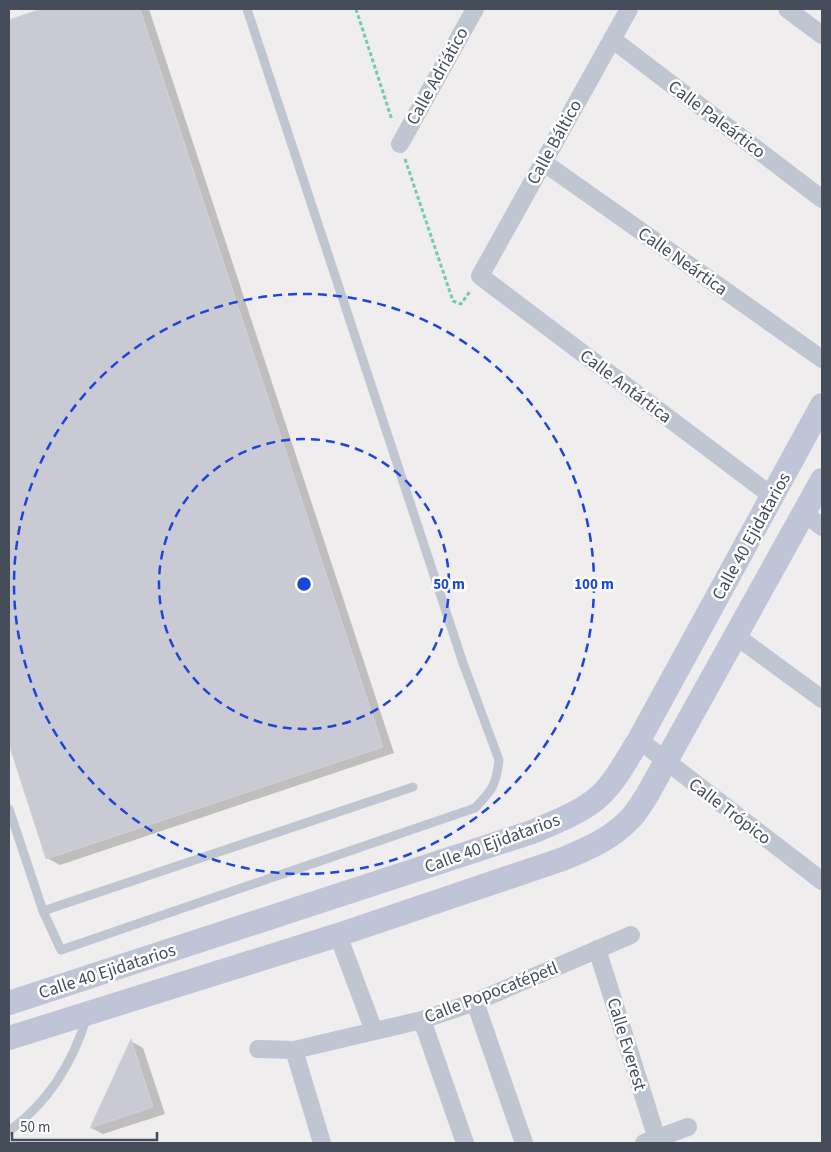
<svg xmlns="http://www.w3.org/2000/svg" width="831" height="1152" viewBox="0 0 831 1152" font-family="'Source Sans 3',sans-serif">
	<style>
		.shadow { fill: #0003 }
		.building { fill: #c9cad3; stroke: #d1d1d8 }
		.lines { fill: none; stroke-linecap: round; stroke-linejoin: round }
		.path { stroke: #73cbb2; stroke-width: 3; stroke-dasharray: 4 2.5; stroke-linecap: butt }
		.service { stroke: #c0c5d2; stroke-width: 9 }
		.minor { stroke: #c0c5d2; stroke-width: 18 }
		.secondary { stroke: #bfc5d6; stroke-width: 24 }
		.ring { fill: none; stroke: #1b46db; stroke-width: 2.5; stroke-dasharray: 9 6 }
		.labels { text-anchor: middle; stroke-width: 5; stroke-linejoin: round; paint-order: stroke }
		.street-label { font-size: 18px; fill: #454c5a; stroke: #fff }
		.centre { fill: #1b46db; stroke: #fff; stroke-width: 2.5 }
		.ring-label { font-size: 15px; text-anchor: middle; font-weight: bold; fill: #1b46db; stroke: #fff; stroke-width: 5; stroke-linejoin: round; paint-order: stroke }
	</style>
	<rect width="100%" height="100%" fill="#efeded"/>
	<!-- shadow -->
	<path class="shadow" d="M 45,9 L 149,9 L 394,753 L 60,865 L 47,858 L 9,740 L 9,21 Z
		M 131,1041 L 143,1048 L 165,1114 L 103,1134 L 91,1128 Z"/>
	<!-- building -->
	<path class="building" d="M 41,9 L 140,9 L 383,747 L 46,859 L 9,744 L 9,20 Z
		M 131,1039 L 153,1107 L 90,1128 Z"/>
	<g class="lines">
		<!-- path -->
		<path class="path" d="M 356,9 L 392,120
			M 405,159 L 453,301 L 461,304 L 471,290"/>
		<!-- service -->
		<path class="service" d="M 9,809 L 43,911 L 61,950 L 475,808 C 492,790 496,786 499,760 L 463,663 L 247,9
			M 43,911 L 413,787
			M 9,1131 C 49,1102 73,1063 87,1016"/>
		<!-- minor -->
		<path class="minor" d="M 629,9 L 480,276 L 772,496
			M 787,9 L 822,35
			M 612,39 L 822,199
			M 400,144 L 475,9
			M 543,162 L 822,359
			M 804,513 L 822,527
			M 736,636 L 822,699
			M 639,740 L 822,881
			M 338,935 L 374,1031
			M 597,949 L 657,1139
			M 475,1002 L 524,1143
			M 422,1020 L 465,1143
			M 258,1049 L 294,1050 L 422,1020 L 475,1002 L 631,935
			M 294,1050 L 322,1143
			M 644,1143 L 688,1127"/>
		<!-- secondary -->
		<path class="secondary" d="M 9,1003 L 532,832 C 553,823 577,814 595,800 C 614,785 626,760 639,740 L 822,405
			M 9,1038 L 338,935 L 563,859 C 587,849 611,839 630,819 C 636,813 641,804 646,797 L 822,480"/>
	</g>
	<!-- distance rings -->
	<g class="ring">
		<circle cx="304" cy="584" r="145"/>
		<circle cx="304" cy="584" r="290"/>
	</g>
	<g class="labels">
		<!-- street labels -->
		<g class="street-label">
			<text transform="translate(437 76) rotate(-61)" y="6">Calle Adriático</text>
			<text transform="translate(717 119) rotate(37)" y="6">Calle Paleártico</text>
			<text transform="translate(554 142) rotate(-61)" y="6">Calle Báltico</text>
			<text transform="translate(683 261) rotate(35)" y="6">Calle Neártica</text>
			<text transform="translate(626 386) rotate(37)" y="6">Calle Antártica</text>
			<text transform="translate(751 536) rotate(-61)" y="6">Calle 40 Ejidatarios</text>
			<text transform="translate(730 811) rotate(37)" y="6">Calle Trópico</text>
			<text transform="translate(492 843) rotate(-20)" y="6">Calle 40 Ejidatarios</text>
			<text transform="translate(107 971) rotate(-18)" y="6">Calle 40 Ejidatarios</text>
			<text transform="translate(491 992) rotate(-21)" y="6">Calle Popocatépetl</text>
			<text transform="translate(627 1044) rotate(73)" y="6">Calle Everest</text>
		</g>
	</g>
	<circle cx="304" cy="584" r="8" class="centre"/>
	<g class="ring-label">
		<text x="449" y="589">50 m</text>
		<text x="594" y="589">100 m</text>
	</g>
	<!-- border -->
	<rect width="831" height="1152" fill="none" stroke="#454c5a" stroke-width="20"/>
	<!-- scale -->
	<path d="M12 1132v8h145v-8" fill="none" stroke="#454c5a" stroke-width="2.5"/>
	<text x="20" y="1132" font-size="15" fill="#454c5a" stroke="#ffffff" stroke-width="4" paint-order="stroke">50 m</text>
</svg>
